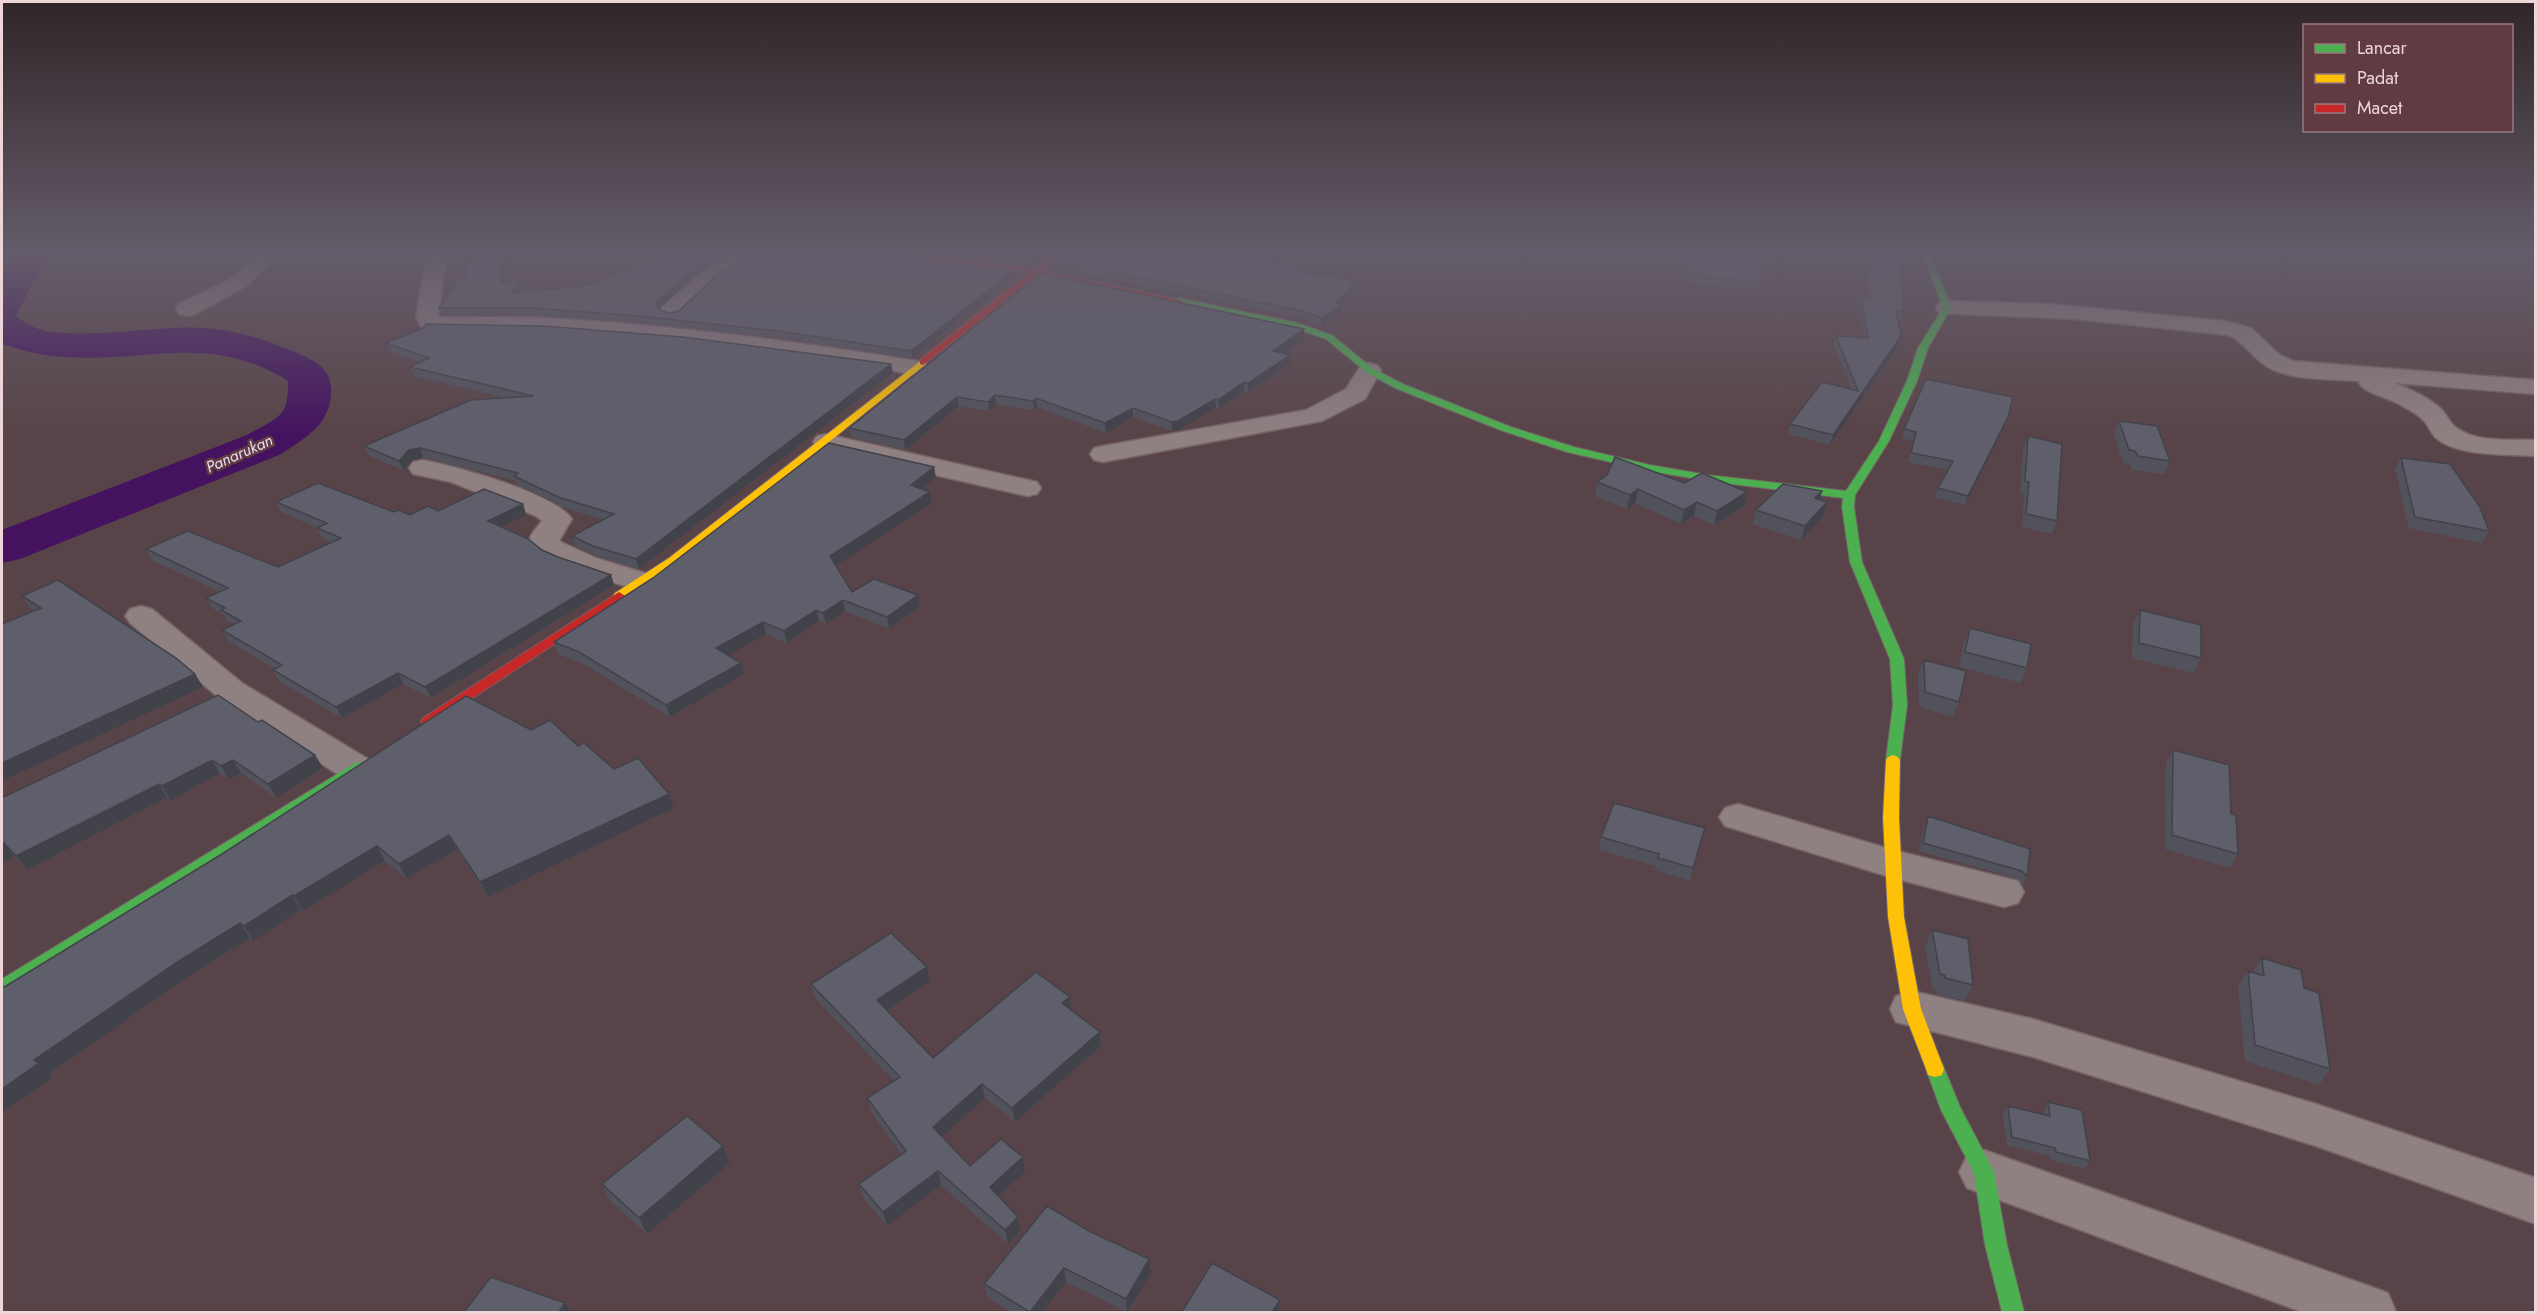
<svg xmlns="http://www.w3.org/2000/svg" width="2537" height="1314" viewBox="0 0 2537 1314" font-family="Jost,sans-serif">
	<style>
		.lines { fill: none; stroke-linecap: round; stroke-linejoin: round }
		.river { fill: #44125f; fill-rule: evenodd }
		.street-casing { stroke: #756366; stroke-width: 3 }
		.fast-casing { stroke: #756366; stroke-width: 2 }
		.slow-casing { stroke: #756366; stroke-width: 2 }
		.jam-casing { stroke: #756366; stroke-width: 2 }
		.street { fill: #8f8082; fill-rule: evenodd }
		.fast { fill: #4caf50; fill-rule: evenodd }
		.slow { fill: #ffc107; fill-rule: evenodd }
		.jam { fill: #c62828; fill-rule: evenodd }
		.wall { fill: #52525c }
		.shaded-wall { fill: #42424b }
		.building { fill: #5f5f6b; stroke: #42424b; stroke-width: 1.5 }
		.labels { text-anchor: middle; stroke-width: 5; stroke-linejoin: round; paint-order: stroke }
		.far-water-label { font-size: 16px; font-style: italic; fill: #e7dcf3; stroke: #603c42 }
	</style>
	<rect width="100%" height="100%" fill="#584448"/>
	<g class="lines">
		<!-- river -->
		<path class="river" d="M 14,252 L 49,252 L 16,316 C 33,329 43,332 66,333 C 113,336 160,325 207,328 C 237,331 268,340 295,352 C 313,360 329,366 331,387 C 333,423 306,438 279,455 L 20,559 L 2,563 L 2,530 L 247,435 C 277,417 289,419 288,381 C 209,332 149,363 65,357 C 43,356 23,351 3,344 L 2,274 Z"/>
		<defs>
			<path id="street" d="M 257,252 L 279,252 L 248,285 L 195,314 L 187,316 L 179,314 L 176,309 L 179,304 L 234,277 Z
				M 430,252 L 450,252 C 443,262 441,302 438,317 C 475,318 512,316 548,318 C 672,325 795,341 917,361 L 925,363 L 929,368 L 925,373 L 917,375 L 839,362 L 686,343 L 547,332 L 431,331 L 423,329 L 416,318 C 419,303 423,262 430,252 Z
				M 735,252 L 760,252 L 757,256 L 714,282 L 679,316 L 671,318 L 663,316 L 660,311 L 663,306 L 700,274 Z
				M 1947,301 L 2050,304 L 2225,321 L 2251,328 L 2280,355 L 2293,361 L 2536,380 L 2536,394 L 2395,383 C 2411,390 2431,398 2443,411 C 2448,417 2451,425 2458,429 C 2479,443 2511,439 2536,440 L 2536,456 C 2509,454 2457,457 2436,438 C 2432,434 2429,428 2426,423 C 2420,415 2408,409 2399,404 C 2387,397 2366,394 2359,383 L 2360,381 C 2334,379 2291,381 2268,367 C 2252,358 2245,342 2228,335 L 2076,319 L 1939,313 L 1936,308 L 1939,303 Z
				M 1369,363 L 1377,365 L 1381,370 L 1365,399 L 1322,421 L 1103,462 L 1094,460 L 1090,454 L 1094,448 L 1103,446 L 1306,410 L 1346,389 L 1361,365 Z
				M 826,434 L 1037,482 L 1041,488 L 1037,494 L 1027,496 L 817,448 L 813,442 L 817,436 Z
				M 423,460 C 455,466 554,493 572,519 L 559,541 L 596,558 L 655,576 L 659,582 L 655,588 L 644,591 C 624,586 535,562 530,544 C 527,536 538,527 542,521 L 536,516 L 451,482 L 413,474 L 409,468 L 413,462 Z
				M 141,606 L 152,609 L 242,683 L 368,759 L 373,768 L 368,777 L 355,780 L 342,777 L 218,697 L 130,623 L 125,616 L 130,609 Z
				M 1738,804 L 1893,850 L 2018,881 L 2024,892 L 2018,903 L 2004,907 L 1893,878 L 1725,826 L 1719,817 L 1725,808 Z
				M 1912,991 L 2033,1019 L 2316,1104 L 2536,1178 L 2536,1224 L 2316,1146 L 2033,1057 L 1896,1022 L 1890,1009 L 1896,996 Z
				M 1984,1150 L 2369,1286 L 2388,1293 L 2396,1312 L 2302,1312 L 1967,1188 L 1959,1172 L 1967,1156 Z"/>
			<path id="fast" d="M 1922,252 L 1930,252 L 1951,308 L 1928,348 L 1917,381 L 1889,441 L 1855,495 L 1854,507 L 1862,562 L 1904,659 L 1907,705 L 1900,760 L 1898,763 L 1888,763 L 1886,760 L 1893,705 L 1890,659 L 1850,562 L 1842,507 L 1843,498 L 1708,481 L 1650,471 L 1567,452 L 1503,431 L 1395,388 L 1366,372 L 1326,339 L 1292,327 L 1175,301 L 1179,298 L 1294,322 L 1332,335 L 1372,368 L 1403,384 L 1511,427 L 1574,447 L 1650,465 L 1708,475 L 1846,491 L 1879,441 L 1907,381 L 1918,348 L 1943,308 Z
				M 357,762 L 362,763 L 364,767 L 362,771 L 222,861 L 8,992 L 2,994 L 2,979 Z
				M 1935,1061 L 1942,1063 L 1960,1107 L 1994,1172 L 2007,1245 L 2024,1312 L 2002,1312 L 1985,1245 L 1974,1173 L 1941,1110 L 1926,1069 L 1928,1063 Z"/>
			<path id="slow" d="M 923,359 L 926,360 L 926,364 L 677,564 L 623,599 L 615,599 L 613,596 L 615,593 L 669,558 Z
				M 1893,755 L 1898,757 L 1900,760 L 1899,818 L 1904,917 L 1921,1009 L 1944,1069 L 1942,1075 L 1935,1077 L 1928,1075 L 1926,1069 L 1903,1009 L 1888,917 L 1883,818 L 1886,760 L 1888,757 Z"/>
			<path id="jam" d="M 885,252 L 910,252 L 1034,269 L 1056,252 L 1065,252 L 1043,271 L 1183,301 L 1179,304 L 1038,275 L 923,365 L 920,364 L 920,360 L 1029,273 Z
				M 619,592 L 625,596 L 623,599 L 433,724 L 423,724 L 421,721 L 423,718 Z"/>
		</defs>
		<!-- street casing -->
		<use href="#street" class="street-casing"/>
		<!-- fast casing -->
		<use href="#fast" class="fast-casing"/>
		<!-- slow casing -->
		<use href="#slow" class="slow-casing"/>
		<!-- jam casing -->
		<use href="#jam" class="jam-casing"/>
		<!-- street -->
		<use href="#street" class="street"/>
		<!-- fast -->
		<use href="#fast" class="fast"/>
		<!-- slow -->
		<use href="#slow" class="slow"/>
		<!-- jam -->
		<use href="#jam" class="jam"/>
	</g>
	<!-- wall -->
	<path class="wall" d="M 955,252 L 1045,252 L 1031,263 Z
		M 1067,252 L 1283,252 L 1273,263 L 1298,272 L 1356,281 L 1356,288 L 1341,304 L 1341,311 L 1322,325 L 1302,318 L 1058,268 L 1057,261 Z
		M 1688,252 L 1761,283 L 1759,291 L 1684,282 Z
		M 1807,252 L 1918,252 L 1916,259 L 1900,257 L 1904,311 L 1901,320 L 1898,319 L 1899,345 L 1830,445 L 1788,434 L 1790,424 L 1851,389 L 1834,345 L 1836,336 L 1864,338 L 1859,308 L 1861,299 L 1867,300 L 1866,260 Z
		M 888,254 L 1013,271 L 1013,278 L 912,358 L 780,338 L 641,323 L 535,315 L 441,315 L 439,308 L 465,278 L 499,259 L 501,266 L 503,282 L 519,281 L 521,288 L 519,292 L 590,285 L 699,272 L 659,309 L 659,310 L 669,313 Z
		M 1041,273 L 1304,329 L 1304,338 L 1282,353 L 1290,364 L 1248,392 L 1244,391 L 1219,409 L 1216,408 L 1178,430 L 1172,431 L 1133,417 L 1106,433 L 1037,407 L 1034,410 L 996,404 L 989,411 L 959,406 L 905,450 L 851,437 L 849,428 Z
		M 386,343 L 891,364 L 893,373 L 639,569 L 597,556 L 575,546 L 572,536 L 604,520 L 562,507 L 517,485 L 516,481 L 423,458 L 413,460 L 403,470 L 368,455 L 364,446 L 506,398 L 414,376 L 410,367 L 420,362 L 390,352 Z
		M 2008,417 L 2005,425 L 1965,505 L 1935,497 L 1938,488 L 1948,470 L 1908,462 L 1913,441 L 1902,438 L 1904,429 Z
		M 2119,421 L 2170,461 L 2164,474 L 2132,470 L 2130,464 L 2123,463 L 2114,434 Z
		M 2028,436 L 2057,521 L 2052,534 L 2022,527 L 2024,495 L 2020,494 L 2023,449 Z
		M 2401,458 L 2489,531 L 2482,543 L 2409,528 L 2395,469 Z
		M 936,477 L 921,489 L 930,492 L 932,503 L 836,565 L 852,592 L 920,606 L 889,629 L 845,611 L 826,624 L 819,621 L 787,643 L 766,634 L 728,655 L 744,674 L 670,717 L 584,664 L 558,654 L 554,642 Z
		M 1597,482 L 1684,483 L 1747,492 L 1744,506 L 1714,525 L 1694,516 L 1681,524 L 1635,503 L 1627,509 L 1595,496 Z
		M 1822,491 L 1820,500 L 1827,502 L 1823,516 L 1801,540 L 1753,524 L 1756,510 Z
		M 276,502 L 394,512 L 410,515 L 438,511 L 523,504 L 526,515 L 501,527 L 542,550 L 558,557 L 611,575 L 614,585 L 431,698 L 403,684 L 342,718 L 279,681 L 273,670 L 275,669 L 228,641 L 222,630 L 234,624 L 227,621 L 224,615 L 212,608 L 206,598 L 220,592 L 152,560 L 146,549 L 278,567 L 331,542 L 322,538 L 317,528 L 318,528 L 281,512 Z
		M 22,596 L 195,674 L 203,687 L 34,611 L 30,608 Z
		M 2140,610 L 2201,658 L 2194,673 L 2132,658 L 2133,625 Z
		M 1970,628 L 2027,668 L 2021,683 L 1959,667 L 1964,643 Z
		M 1924,660 L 1959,702 L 1953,717 L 1919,707 L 1918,675 Z
		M 258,722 L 315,755 L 323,768 L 276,798 L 241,773 L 229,780 L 220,773 L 171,800 L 167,797 L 27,870 L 14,856 L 2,863 L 2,797 Z
		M 531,730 L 578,746 L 614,769 L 669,794 L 674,808 L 488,897 L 457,850 L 406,878 L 385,861 L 303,911 L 301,909 L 253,941 L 250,938 L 186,978 L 49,1074 L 52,1078 L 2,1113 L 6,986 Z
		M 2173,750 L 2231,814 L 2238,854 L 2230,868 L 2165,849 L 2166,763 Z
		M 1928,816 L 2030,849 L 2027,877 L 2023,886 L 2019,879 L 1919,851 L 1925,824 Z
		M 1705,828 L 1690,881 L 1655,870 L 1656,866 L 1599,850 L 1601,837 Z
		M 1932,930 L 1973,985 L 1965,1001 L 1938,995 L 1937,991 L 1933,990 L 1925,947 Z
		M 2262,958 L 2304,988 L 2330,1069 L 2319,1085 L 2245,1061 L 2238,986 L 2248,971 L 2253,972 Z
		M 927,967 L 930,981 L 886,1010 L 933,1058 L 1071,1010 L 1100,1032 L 1101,1046 L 1015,1122 L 985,1098 L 942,1136 L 970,1166 L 1023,1157 L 1025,1172 L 999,1196 L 1020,1231 L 1008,1244 L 941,1185 L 887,1226 L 864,1199 L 859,1184 L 901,1154 L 871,1112 L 867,1098 L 894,1081 L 815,998 L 811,984 Z
		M 2048,1102 L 2090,1161 L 2085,1169 L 2051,1160 L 2050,1156 L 2007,1145 L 2003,1114 L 2008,1106 L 2044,1115 L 2044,1110 Z
		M 723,1146 L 730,1163 L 647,1234 L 610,1201 L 602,1184 Z
		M 1047,1206 L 1151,1273 L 1127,1312 L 1066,1282 L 1043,1312 L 1011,1312 L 987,1297 L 984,1284 Z"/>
	<!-- shaded-wall -->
	<path class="shaded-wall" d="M 719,252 L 730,252 L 699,272 L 658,310 L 656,303 L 697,266 Z
		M 1036,252 L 1045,252 L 1031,263 L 1031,256 Z
		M 1277,252 L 1283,252 L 1267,269 L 1267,263 Z
		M 499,259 L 501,266 L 504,289 L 501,283 Z
		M 1013,271 L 1013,278 L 912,358 L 911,351 Z
		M 519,281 L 521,288 L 515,299 L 512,293 Z
		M 1356,281 L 1356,288 L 1340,305 L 1342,304 L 1341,311 L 1322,325 L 1322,318 Z
		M 1304,329 L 1304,338 L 1273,360 L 1273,351 Z
		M 1901,336 L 1899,345 L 1830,445 L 1833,435 Z
		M 1290,355 L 1290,364 L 1248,392 L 1248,383 Z
		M 891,364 L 893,373 L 639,569 L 636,559 Z
		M 1244,382 L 1244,391 L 1219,409 L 1218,400 Z
		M 995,395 L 996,404 L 989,411 L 988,402 Z
		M 957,397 L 959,406 L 905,450 L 904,440 Z
		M 1036,398 L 1037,407 L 1034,410 L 1033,401 Z
		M 1215,399 L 1216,408 L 1178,430 L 1172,431 L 1172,422 Z
		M 1133,408 L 1133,417 L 1106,433 L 1105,423 Z
		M 2008,417 L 2005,425 L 1965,505 L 1968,496 Z
		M 420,448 L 423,458 L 413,460 L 403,470 L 399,461 L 409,450 Z
		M 934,467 L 936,477 L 912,496 L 911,485 Z
		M 1638,489 L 1635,503 L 1627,509 L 1630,495 Z
		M 1822,491 L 1818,505 L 1815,498 Z
		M 930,492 L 932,503 L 832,568 L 830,556 Z
		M 1747,492 L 1744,506 L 1714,525 L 1717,511 Z
		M 1697,502 L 1694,516 L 1681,524 L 1684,510 Z
		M 1827,502 L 1823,516 L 1801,540 L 1805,526 Z
		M 523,504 L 526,515 L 492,532 L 488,521 Z
		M 611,575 L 614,585 L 431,698 L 425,687 Z
		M 918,595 L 920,606 L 889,629 L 887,617 Z
		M 843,600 L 845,611 L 826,624 L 823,613 Z
		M 816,610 L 819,621 L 787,643 L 784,631 Z
		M 763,622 L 766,634 L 720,660 L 716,648 Z
		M 741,663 L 744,674 L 670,717 L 666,705 Z
		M 398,673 L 403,684 L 342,718 L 336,707 Z
		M 195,674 L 203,687 L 2,781 L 2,763 Z
		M 315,755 L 323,768 L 276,798 L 268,784 Z
		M 212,760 L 220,773 L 171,800 L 162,786 Z
		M 233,760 L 241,773 L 229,780 L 221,766 Z
		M 159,784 L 167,797 L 27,870 L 16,856 Z
		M 669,794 L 674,808 L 488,897 L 480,882 Z
		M 449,835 L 457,850 L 406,878 L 399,864 Z
		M 4,843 L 14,856 L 2,863 L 2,844 Z
		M 377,846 L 385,861 L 303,911 L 294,896 Z
		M 292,895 L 301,909 L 253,941 L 244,926 Z
		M 240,923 L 250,938 L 186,978 L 49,1074 L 52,1078 L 2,1113 L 2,1089 L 34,1060 L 176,963 Z
		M 927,967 L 930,981 L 880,1015 L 877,1000 Z
		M 1070,997 L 1071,1011 L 1062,1003 Z
		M 1100,1032 L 1101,1046 L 1015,1122 L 1012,1108 Z
		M 982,1084 L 985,1098 L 937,1141 L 933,1127 Z
		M 723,1146 L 730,1163 L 647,1234 L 639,1218 Z
		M 1023,1157 L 1025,1172 L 993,1201 L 990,1187 Z
		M 938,1171 L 941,1185 L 887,1226 L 883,1212 Z
		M 1018,1217 L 1020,1231 L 1008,1244 L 1005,1230 Z
		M 1149,1259 L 1151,1273 L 1127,1312 L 1126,1299 Z
		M 1064,1268 L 1066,1282 L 1043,1312 L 1030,1312 Z
		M 1280,1300 L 1279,1312 L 1272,1312 Z
		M 565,1303 L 571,1312 L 559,1312 Z"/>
	<!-- building -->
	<path class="building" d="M 671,252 L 719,252 L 697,266 L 656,303 L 659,310 L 669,313 L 679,311 L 714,277 L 755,252 L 883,252 L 888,254 L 1013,271 L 911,351 L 778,331 L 639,316 L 532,308 L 439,308 L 459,278 L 465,278 L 466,264 L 499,259 L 501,283 L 519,281 L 512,293 L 590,285 Z
		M 1001,252 L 1036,252 L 1031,256 Z
		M 1067,252 L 1277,252 L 1267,263 L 1298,267 L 1294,271 L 1356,281 L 1336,303 L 1342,304 L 1322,318 L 1303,311 L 1057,261 Z
		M 1688,252 L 1762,252 L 1761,283 L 1685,273 Z
		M 1868,252 L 1899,252 L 1904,311 L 1896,310 L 1901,336 L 1833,435 L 1790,424 L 1822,382 L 1858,391 L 1836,336 L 1868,338 L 1861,299 L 1870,300 Z
		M 1041,273 L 1304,329 L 1273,351 L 1290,355 L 1248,383 L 1244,382 L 1218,400 L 1215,399 L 1178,421 L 1172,422 L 1133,408 L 1105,423 L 1036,398 L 1033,401 L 995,395 L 988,402 L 957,397 L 904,440 L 849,428 Z
		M 426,324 L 544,326 L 683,337 L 891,364 L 636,559 L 593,546 L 572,536 L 614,514 L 558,497 L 514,476 L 518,473 L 420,448 L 409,450 L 399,461 L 364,446 L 471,400 L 534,396 L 410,367 L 429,358 L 386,343 L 422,329 Z
		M 1926,379 L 2013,397 L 2008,417 L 1968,496 L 1938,488 L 1953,461 L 1911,453 L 1916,432 L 1904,429 Z
		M 2119,421 L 2157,426 L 2170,461 L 2138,456 L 2135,451 L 2129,450 Z
		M 2028,436 L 2062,444 L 2057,521 L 2026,514 L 2029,482 L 2025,481 Z
		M 829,443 L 934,467 L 911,485 L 930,492 L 830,556 L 852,592 L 874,579 L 918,595 L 887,617 L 843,600 L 823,613 L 816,610 L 784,631 L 763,622 L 716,648 L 741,663 L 666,705 L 579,652 L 554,642 L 653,578 Z
		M 1615,457 L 1684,483 L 1702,473 L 1747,492 L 1717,511 L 1697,502 L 1684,510 L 1638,489 L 1630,495 L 1597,482 L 1607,475 Z
		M 2401,458 L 2450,464 L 2480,507 L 2489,531 L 2415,517 Z
		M 318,483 L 394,512 L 398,510 L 410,515 L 428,506 L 438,511 L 484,489 L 523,504 L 488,521 L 528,539 L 542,550 L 558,557 L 611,575 L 425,687 L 398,673 L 336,707 L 273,670 L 282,665 L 222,630 L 241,621 L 221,610 L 225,608 L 206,598 L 228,588 L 146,549 L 188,531 L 278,567 L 341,538 L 317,528 L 327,523 L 276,502 Z
		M 1783,484 L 1822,491 L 1815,498 L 1827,502 L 1805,526 L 1756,510 Z
		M 58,580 L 176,658 L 195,674 L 2,763 L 2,624 L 41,608 L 22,596 Z
		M 2140,610 L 2201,625 L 2201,658 L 2139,643 Z
		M 1970,628 L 2031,644 L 2027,668 L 1965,652 Z
		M 1924,660 L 1966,671 L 1959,702 L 1925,692 Z
		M 218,695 L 258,722 L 262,720 L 315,755 L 268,784 L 233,760 L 221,766 L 212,760 L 162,786 L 159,784 L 16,856 L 4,843 L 2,844 L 2,797 L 6,796 Z
		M 466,696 L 531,730 L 550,720 L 578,746 L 584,743 L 614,769 L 638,758 L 669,794 L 480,882 L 449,835 L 399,864 L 377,846 L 294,896 L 292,895 L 244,926 L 240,923 L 176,963 L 34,1060 L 39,1063 L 2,1089 L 2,987 L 6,986 L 222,854 Z
		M 2173,750 L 2229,765 L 2231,814 L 2236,815 L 2238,854 L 2172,835 Z
		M 1614,803 L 1705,828 L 1693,868 L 1658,858 L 1659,854 L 1601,837 Z
		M 1928,816 L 2030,849 L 2027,877 L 2022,871 L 1923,843 Z
		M 1932,930 L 1968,939 L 1973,985 L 1945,978 L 1945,975 L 1940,974 Z
		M 891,933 L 927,967 L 877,1000 L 933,1058 L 1036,972 L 1070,997 L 1062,1003 L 1100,1032 L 1012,1108 L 982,1084 L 933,1127 L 970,1166 L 1001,1139 L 1023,1157 L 990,1187 L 1018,1217 L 1005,1230 L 938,1171 L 883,1212 L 859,1184 L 906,1151 L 867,1098 L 900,1077 L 811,984 Z
		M 2262,958 L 2301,970 L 2304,988 L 2319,993 L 2330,1069 L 2255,1045 L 2248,971 L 2264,976 Z
		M 2048,1102 L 2082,1110 L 2090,1161 L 2056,1152 L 2055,1148 L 2012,1137 L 2008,1106 L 2050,1116 Z
		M 687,1116 L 723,1146 L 639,1218 L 602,1184 Z
		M 1047,1206 L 1089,1231 L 1149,1259 L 1126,1299 L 1064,1268 L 1030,1312 L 984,1284 Z
		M 1212,1263 L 1280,1300 L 1272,1312 L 1182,1312 Z
		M 491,1277 L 565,1303 L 559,1312 L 464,1312 Z"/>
	<!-- sky -->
	<linearGradient id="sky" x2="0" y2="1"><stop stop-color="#302528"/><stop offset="0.58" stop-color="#645c6a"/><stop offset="1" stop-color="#645c6a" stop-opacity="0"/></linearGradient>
	<rect width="2537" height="436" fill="url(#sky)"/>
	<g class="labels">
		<!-- far-water labels -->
		<g class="far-water-label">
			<text transform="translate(239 453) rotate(-24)" y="6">Panarukan</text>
		</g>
	</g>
	<!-- border -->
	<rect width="2537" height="1314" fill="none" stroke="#edd5d8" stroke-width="6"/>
	<!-- legend -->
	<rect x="2303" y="24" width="210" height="108" fill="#603c42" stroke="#98797e" stroke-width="1.5"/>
	<rect x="2315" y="44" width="30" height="9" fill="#4caf50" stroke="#98797e" stroke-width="1.5"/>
	<text x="2357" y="54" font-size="18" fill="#edd5d8">Lancar</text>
	<rect x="2315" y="74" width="30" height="9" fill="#ffc107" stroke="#98797e" stroke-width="1.5"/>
	<text x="2357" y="84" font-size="18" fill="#edd5d8">Padat</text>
	<rect x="2315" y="104" width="30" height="9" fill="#c62828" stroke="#98797e" stroke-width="1.5"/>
	<text x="2357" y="114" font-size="18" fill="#edd5d8">Macet</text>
</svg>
